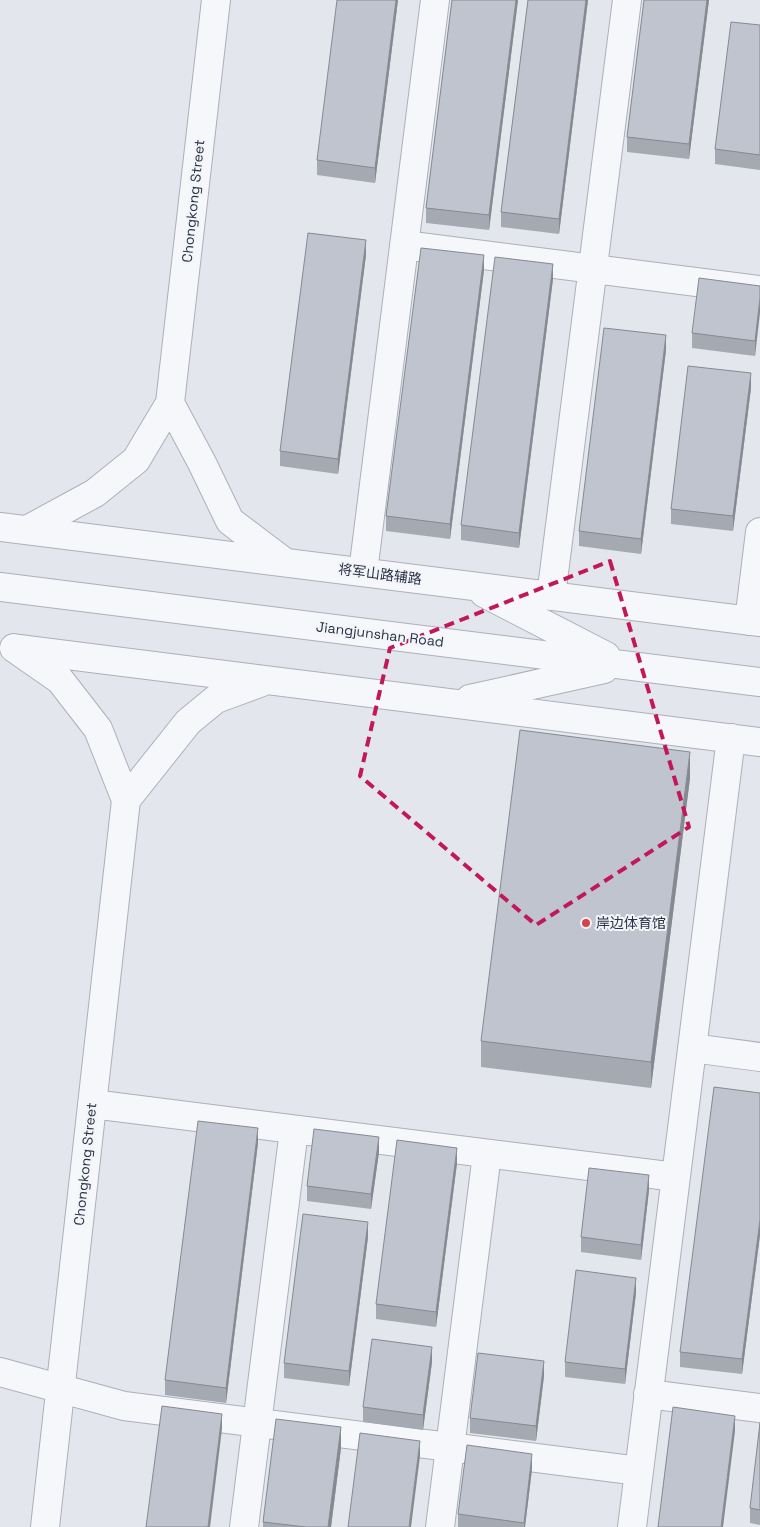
<svg xmlns="http://www.w3.org/2000/svg" width="760" height="1527" viewBox="0 0 760 1527" font-family="'Space Grotesk','Noto Sans SC',sans-serif">
	<style>
		.lines { fill: none; stroke-linecap: round; stroke-linejoin: round }
		.minor-casing { stroke: #abb0ba; stroke-width: 30 }
		.minor { stroke: #f6f7fa; stroke-width: 28 }
		.wall { fill: #a5a9b2 }
		.shaded-wall { fill: #868991 }
		.building { fill: #c0c4cf; stroke: #868991 }
		.marked { fill: none; stroke: #c2185b; stroke-width: 4; stroke-dasharray: 10 6; stroke-linejoin: round }
		.poi-dot { fill: #d7424b; stroke: #f3f5f9; stroke-width: 2 }
		.labels { text-anchor: middle; stroke-width: 4; stroke-linejoin: round; paint-order: stroke }
		.street-label { font-size: 14px; fill: #293146; stroke: #f3f5f9 }
		.poi-label { font-size: 14px; fill: #293146; stroke: #f3f5f9; text-anchor: start }
	</style>
	<rect width="100%" height="100%" fill="#e3e6ec"/>
	<g class="lines">
		<defs>
			<path id="minor" d="M 404,245 L 760,290
				M 170,403 L 202,463 L 230,521 L 283,561
				M 0,527 L 760,622
				M 27,530 L 95,493 L 136,460 L 170,403 L 216,0
				M 363,572 L 435,0
				M 0,587 L 760,682
				M 484,593 L 606,656
				M 551,596 L 627,0
				M 749,621 L 760,532
				M 14,648 L 60,680 L 98,729 L 126,800 L 45,1527
				M 19,649 L 760,742
				M 470,699 L 604,669
				M 126,800 L 188,722 L 216,699 L 262,682
				M 692,1048 L 760,1057
				M 92,1104 L 676,1177
				M 0,1372 L 124,1406 L 639,1471
				M 648,1394 L 760,1408
				M 244,1527 L 294,1130
				M 440,1527 L 487,1154
				M 632,1527 L 731,738"/>
		</defs>
		<!-- minor casing -->
		<use href="#minor" class="minor-casing"/>
		<!-- minor -->
		<use href="#minor" class="minor"/>
	</g>
	<!-- wall -->
	<path class="wall" d="M 398,0 L 375,183 L 317,175 L 317,160 Z
		M 452,0 L 518,0 L 489,230 L 426,223 L 426,208 Z
		M 528,0 L 588,0 L 559,234 L 501,227 L 501,212 Z
		M 644,0 L 709,0 L 689,159 L 627,152 L 627,137 Z
		M 760,25 L 760,170 L 715,164 L 715,149 Z
		M 366,255 L 338,474 L 280,466 L 280,451 Z
		M 484,270 L 450,539 L 386,531 L 386,516 Z
		M 553,279 L 519,548 L 461,540 L 461,525 Z
		M 760,286 L 755,356 L 692,348 L 692,333 Z
		M 666,350 L 641,554 L 579,546 L 579,531 Z
		M 751,388 L 733,531 L 671,524 L 671,509 Z
		M 690,778 L 651,1088 L 481,1067 L 481,1041 Z
		M 760,1093 L 760,1235 L 742,1374 L 680,1367 L 680,1352 Z
		M 258,1143 L 226,1403 L 165,1395 L 165,1380 Z
		M 379,1152 L 371,1209 L 307,1201 L 307,1186 Z
		M 457,1163 L 436,1327 L 376,1319 L 376,1304 Z
		M 649,1190 L 641,1260 L 581,1252 L 581,1237 Z
		M 368,1237 L 349,1386 L 284,1378 L 284,1363 Z
		M 636,1293 L 625,1384 L 565,1377 L 565,1362 Z
		M 432,1362 L 423,1430 L 363,1422 L 363,1407 Z
		M 544,1376 L 536,1441 L 470,1433 L 470,1418 Z
		M 760,1423 L 760,1525 L 750,1523 L 750,1508 Z
		M 341,1448 L 331,1527 L 263,1527 L 263,1522 Z
		M 532,1469 L 525,1527 L 458,1527 L 458,1514 Z"/>
	<!-- shaded-wall -->
	<path class="shaded-wall" d="M 396,0 L 398,0 L 375,183 L 375,168 Z
		M 516,0 L 518,0 L 489,230 L 489,215 Z
		M 586,0 L 588,0 L 559,234 L 559,219 Z
		M 707,0 L 709,0 L 689,159 L 689,144 Z
		M 366,240 L 366,255 L 338,474 L 338,459 Z
		M 484,255 L 484,270 L 450,539 L 450,524 Z
		M 553,264 L 553,279 L 519,548 L 519,533 Z
		M 760,298 L 760,313 L 755,356 L 755,341 Z
		M 666,335 L 666,350 L 641,554 L 641,539 Z
		M 751,373 L 751,388 L 733,531 L 733,516 Z
		M 690,752 L 690,778 L 651,1088 L 651,1062 Z
		M 258,1128 L 258,1143 L 226,1403 L 226,1388 Z
		M 379,1137 L 379,1152 L 371,1209 L 371,1194 Z
		M 457,1148 L 457,1163 L 436,1327 L 436,1312 Z
		M 649,1175 L 649,1190 L 641,1260 L 641,1245 Z
		M 760,1220 L 760,1235 L 742,1374 L 742,1359 Z
		M 368,1222 L 368,1237 L 349,1386 L 349,1371 Z
		M 636,1278 L 636,1293 L 625,1384 L 625,1369 Z
		M 432,1347 L 432,1362 L 423,1430 L 423,1415 Z
		M 544,1361 L 544,1376 L 536,1441 L 536,1426 Z
		M 222,1414 L 222,1429 L 210,1527 L 208,1527 Z
		M 735,1416 L 735,1431 L 723,1527 L 721,1527 Z
		M 341,1427 L 341,1448 L 331,1527 L 328,1527 Z
		M 420,1441 L 420,1456 L 411,1527 L 409,1527 Z
		M 532,1454 L 532,1469 L 525,1527 L 524,1527 Z"/>
	<!-- building -->
	<path class="building" d="M 337,0 L 396,0 L 375,168 L 317,160 Z
		M 452,0 L 516,0 L 489,215 L 426,208 Z
		M 528,0 L 586,0 L 559,219 L 501,212 Z
		M 644,0 L 707,0 L 689,144 L 627,137 Z
		M 731,22 L 760,25 L 760,155 L 715,149 Z
		M 308,233 L 366,240 L 338,459 L 280,451 Z
		M 421,248 L 484,255 L 450,524 L 386,516 Z
		M 495,257 L 553,264 L 519,533 L 461,525 Z
		M 699,278 L 760,286 L 760,298 L 755,341 L 692,333 Z
		M 604,328 L 666,335 L 641,539 L 579,531 Z
		M 688,366 L 751,373 L 733,516 L 671,509 Z
		M 520,730 L 690,752 L 651,1062 L 481,1041 Z
		M 714,1087 L 760,1093 L 760,1220 L 742,1359 L 680,1352 Z
		M 198,1121 L 258,1128 L 226,1388 L 165,1380 Z
		M 314,1129 L 379,1137 L 371,1194 L 307,1186 Z
		M 397,1140 L 457,1148 L 436,1312 L 376,1304 Z
		M 589,1168 L 649,1175 L 641,1245 L 581,1237 Z
		M 303,1214 L 368,1222 L 349,1371 L 284,1363 Z
		M 576,1270 L 636,1278 L 625,1369 L 565,1362 Z
		M 372,1339 L 432,1347 L 423,1415 L 363,1407 Z
		M 478,1353 L 544,1361 L 536,1426 L 470,1418 Z
		M 162,1406 L 222,1414 L 208,1527 L 146,1527 Z
		M 673,1407 L 735,1416 L 721,1527 L 658,1527 Z
		M 276,1419 L 341,1427 L 328,1527 L 306,1527 L 263,1522 Z
		M 760,1423 L 760,1510 L 750,1508 Z
		M 360,1433 L 420,1441 L 409,1527 L 348,1527 Z
		M 467,1445 L 532,1454 L 524,1523 L 458,1514 Z"/>
	<!-- marked area -->
	<path class="marked" d="M 610,561 L 689,827 L 536,925 L 360,776 L 390,648 Z"/>
	<!-- markers -->
	<circle class="poi-dot" cx="586" cy="923" r="5"/>
	<g class="labels">
		<!-- street labels -->
		<g class="street-label">
			<text transform="translate(193 201) rotate(-84)" y="5">Chongkong Street</text>
			<text transform="translate(380 574) rotate(7)" y="5">将军山路辅路</text>
			<text transform="translate(380 634) rotate(7)" y="5">Jiangjunshan Road</text>
			<text transform="translate(85 1164) rotate(-84)" y="5">Chongkong Street</text>
		</g>
		<!-- poi labels -->
		<g class="poi-label">
			<text x="596" y="928">岸边体育馆</text>
		</g>
	</g>
</svg>
